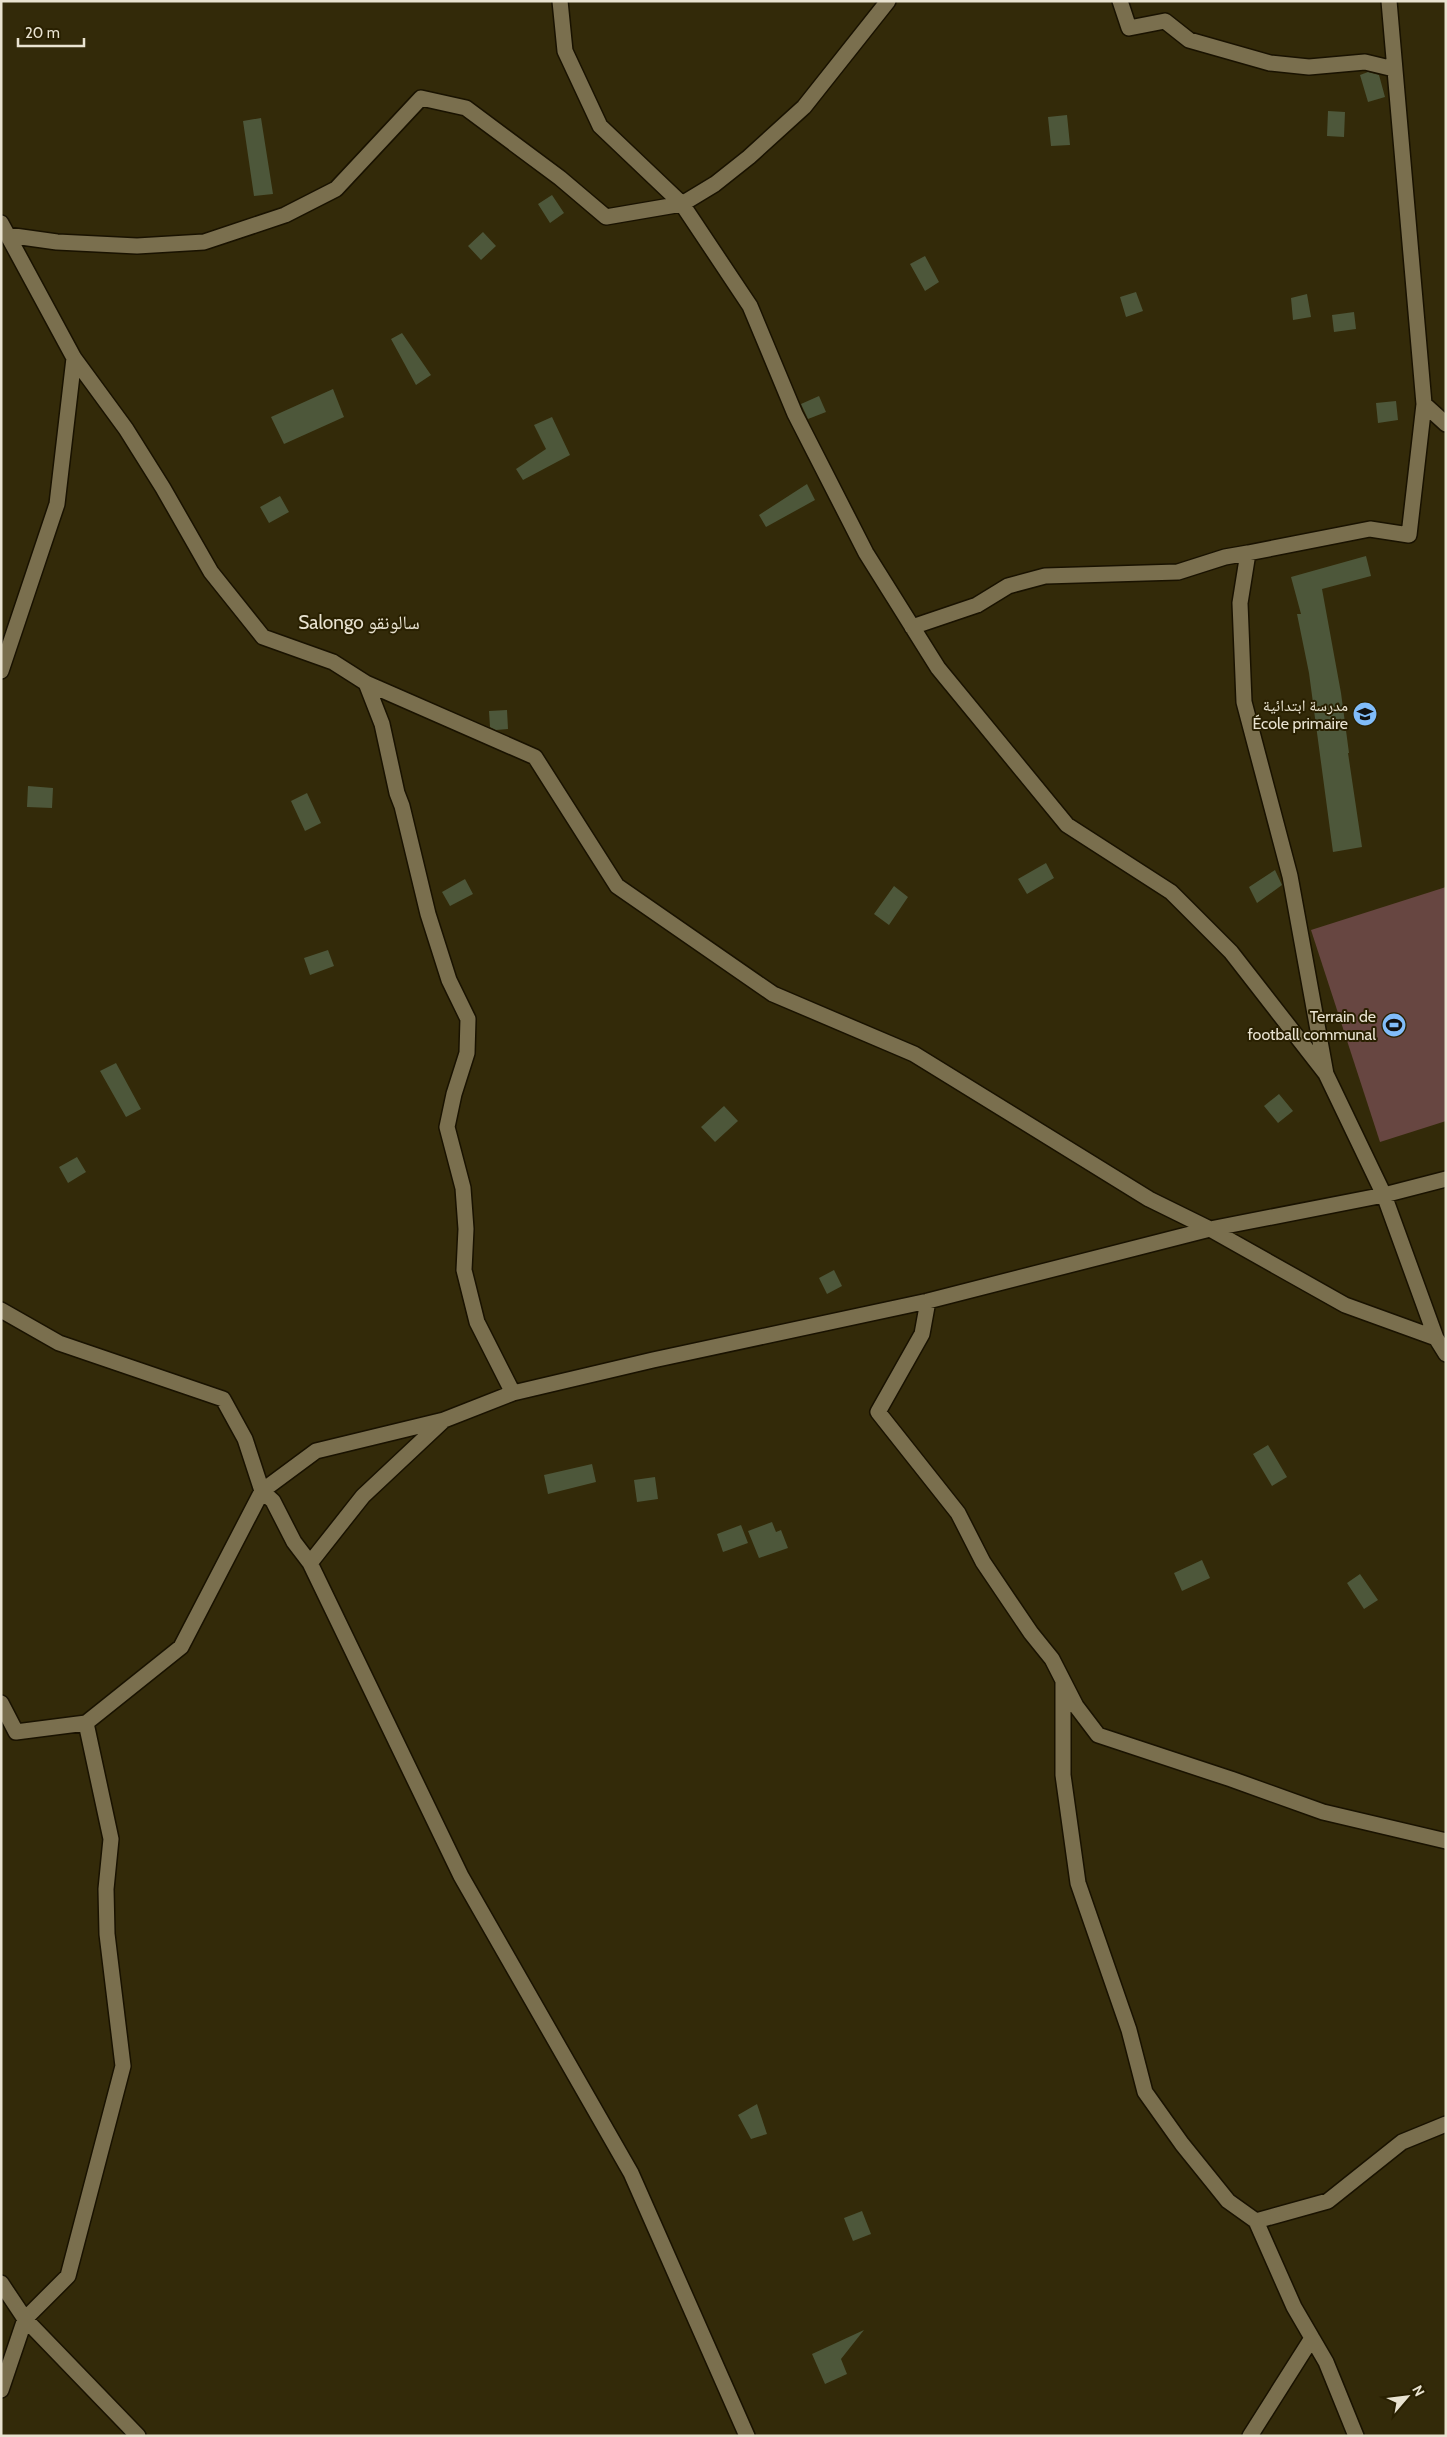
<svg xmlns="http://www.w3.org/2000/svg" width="1447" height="2437" viewBox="0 0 1447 2437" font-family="Cabin,'Noto Naskh Arabic',sans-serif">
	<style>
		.green { fill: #674641 }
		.building { fill: #4d573a }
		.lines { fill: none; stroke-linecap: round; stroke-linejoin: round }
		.minor-casing { stroke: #191200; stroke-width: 18 }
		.minor { stroke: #7a6f4e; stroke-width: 15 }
		.labels { text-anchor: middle; stroke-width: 4; stroke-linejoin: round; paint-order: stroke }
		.poi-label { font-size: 16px; fill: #e9e3d1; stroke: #292001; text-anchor: end }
		.quarter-label { font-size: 19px; fill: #e9e3d1; stroke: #292001 }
	</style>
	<rect width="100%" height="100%" fill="#332a09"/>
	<!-- green -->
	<path class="green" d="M 1446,887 L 1446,1121 L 1380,1142 L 1311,930 Z"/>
	<!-- building -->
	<path class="building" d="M 1368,72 L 1379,75 L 1385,97 L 1368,102 L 1360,75 Z
		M 1328,111 L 1345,112 L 1344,137 L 1327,136 Z
		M 1067,115 L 1070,145 L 1051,146 L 1048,117 Z
		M 261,118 L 273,194 L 254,196 L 243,121 Z
		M 552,195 L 564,213 L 550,223 L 538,204 Z
		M 483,232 L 496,246 L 481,260 L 468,246 Z
		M 925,256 L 939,282 L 925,291 L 910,264 Z
		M 1136,292 L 1143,311 L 1126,317 L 1120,297 Z
		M 1307,294 L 1311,317 L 1293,320 L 1291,298 Z
		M 1354,312 L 1356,329 L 1334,332 L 1332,315 Z
		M 402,333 L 431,375 L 416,385 L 391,339 Z
		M 333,389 L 344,417 L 284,444 L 271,417 Z
		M 819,396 L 826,412 L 808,419 L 801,404 Z
		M 1396,401 L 1398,420 L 1378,423 L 1376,403 Z
		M 552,417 L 570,455 L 523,480 L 516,469 L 546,449 L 534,425 Z
		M 807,484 L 815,500 L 766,527 L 759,515 Z
		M 280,496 L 289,512 L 269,523 L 260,507 Z
		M 1366,556 L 1371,576 L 1322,589 L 1341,693 L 1349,753 L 1348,753 L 1362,847 L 1333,852 L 1309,673 L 1297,614 L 1301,614 L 1291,577 Z
		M 507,710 L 508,729 L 496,730 L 490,727 L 489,711 Z
		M 28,786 L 53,788 L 52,808 L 27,807 Z
		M 307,793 L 321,823 L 305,831 L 291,801 Z
		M 1046,863 L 1054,878 L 1027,894 L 1018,879 Z
		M 1275,870 L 1282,885 L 1257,903 L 1249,887 Z
		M 465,879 L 473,894 L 450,906 L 442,892 Z
		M 894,886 L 908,897 L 889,925 L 874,914 Z
		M 328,950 L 334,966 L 310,975 L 304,958 Z
		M 116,1063 L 141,1109 L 126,1117 L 100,1071 Z
		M 1279,1094 L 1293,1111 L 1278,1123 L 1264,1106 Z
		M 724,1106 L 738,1121 L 715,1142 L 701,1127 Z
		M 77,1157 L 86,1172 L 68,1183 L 59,1167 Z
		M 834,1270 L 842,1286 L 827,1294 L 819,1278 Z
		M 1268,1445 L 1287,1477 L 1272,1486 L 1253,1454 Z
		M 592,1464 L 596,1482 L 548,1494 L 544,1475 Z
		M 655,1477 L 658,1499 L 637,1502 L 634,1480 Z
		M 772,1522 L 776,1532 L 781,1530 L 788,1548 L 759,1558 L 748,1531 Z
		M 741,1525 L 748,1543 L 723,1552 L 717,1534 Z
		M 1202,1560 L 1210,1578 L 1182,1591 L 1174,1573 Z
		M 1360,1574 L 1378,1600 L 1364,1609 L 1347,1583 Z
		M 757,2104 L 767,2134 L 751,2139 L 738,2115 Z
		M 862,2211 L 871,2234 L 853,2241 L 844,2218 Z
		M 864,2330 L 841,2359 L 847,2374 L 825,2384 L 812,2354 Z"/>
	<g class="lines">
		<defs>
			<path id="minor" d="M 560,1 L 565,51 L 600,126 L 682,204 L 750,306 L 795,414 L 866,553 L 938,668 L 1067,825 L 1171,892 L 1231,952 L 1326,1074
				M 1120,1 L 1129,28 L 1165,21 L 1189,40 L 1270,63 L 1309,67 L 1365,62 L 1394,69
				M 1389,1 L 1424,404 L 1446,424
				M 1,223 L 74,358 L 126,429 L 163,488 L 211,572 L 263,637 L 333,662 L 366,683 L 535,757 L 617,886 L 773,994 L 914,1054 L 1149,1199 L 1210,1229 L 1345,1305 L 1436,1338
				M 7,235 L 57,242 L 137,246 L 204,242 L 285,215 L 336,189 L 421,98 L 466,108 L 560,178 L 606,217 L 682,204 L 715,184 L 749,157 L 804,107 L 888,1
				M 1424,404 L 1409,535 L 1370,529 L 1248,553 L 1240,603 L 1244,702 L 1290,876 L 1326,1074 L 1384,1195 L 1436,1338 L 1446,1354
				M 912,627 L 977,605 L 1008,586 L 1045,576 L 1178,572 L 1225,557 L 1248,553
				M 1,671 L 57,504 L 74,358
				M 366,683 L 382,724 L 397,793 L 402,806 L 428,914 L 449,980 L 468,1019 L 467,1053 L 454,1094 L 447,1127 L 463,1188 L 466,1229 L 464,1270 L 477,1322 L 513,1393
				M 928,1301 L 922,1334 L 878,1412 L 958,1513 L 983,1562 L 1031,1633 L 1052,1659 L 1076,1706 L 1098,1735 L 1231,1779 L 1323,1812 L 1446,1841
				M 1,1310 L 59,1343 L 223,1399 L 245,1439 L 262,1491 L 273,1501 L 294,1542 L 310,1563
				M 444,1420 L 363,1496 L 310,1563 L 461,1876 L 631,2173 L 747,2436
				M 1063,1682 L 1063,1775 L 1078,1883 L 1129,2030 L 1145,2092 L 1182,2144 L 1228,2201 L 1256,2221 L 1294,2307 L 1326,2362 L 1356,2436
				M 1,1703 L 16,1732 L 86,1723
				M 1256,2221 L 1328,2201 L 1402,2142 L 1446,2124
				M 1,2283 L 25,2319 L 138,2436
				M 1,2390 L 25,2319 L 68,2276 L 123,2066 L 107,1934 L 106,1889 L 111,1839 L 86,1723 L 181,1647 L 262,1491 L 316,1451 L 444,1420 L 513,1393 L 653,1360 L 928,1301 L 1210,1229 L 1384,1195 L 1446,1179
				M 1250,2436 L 1312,2338"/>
		</defs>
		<!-- minor casing -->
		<use href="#minor" class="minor-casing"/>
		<!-- minor -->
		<use href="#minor" class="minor"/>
	</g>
	<!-- icons -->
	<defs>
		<symbol id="school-disc" viewBox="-11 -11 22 22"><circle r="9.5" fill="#81bdfa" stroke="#292001"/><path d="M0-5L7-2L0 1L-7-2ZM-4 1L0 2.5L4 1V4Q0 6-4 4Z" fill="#111"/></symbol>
		<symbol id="stadium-disc" viewBox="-11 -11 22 22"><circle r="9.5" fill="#81bdfa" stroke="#292001"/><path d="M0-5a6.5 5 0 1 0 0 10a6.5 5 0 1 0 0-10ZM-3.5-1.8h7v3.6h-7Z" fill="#111"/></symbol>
	</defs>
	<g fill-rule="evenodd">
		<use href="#school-disc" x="1351" y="700" width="28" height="28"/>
		<use href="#stadium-disc" x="1380" y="1011" width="28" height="28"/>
	</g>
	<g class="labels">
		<!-- poi labels -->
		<g class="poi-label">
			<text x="1348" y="711">مدرسة ابتدائية<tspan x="1348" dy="18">École primaire</tspan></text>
			<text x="1376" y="1022">Terrain de<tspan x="1376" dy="18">football communal</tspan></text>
		</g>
		<!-- quarter labels -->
		<g class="quarter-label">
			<text x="359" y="629">Salongo سالونقو</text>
		</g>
	</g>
	<!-- border -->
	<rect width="1447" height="2437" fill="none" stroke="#e9e3d1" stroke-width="5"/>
	<!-- north arrow -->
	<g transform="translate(1407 2397) rotate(62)" stroke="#292001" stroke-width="4" paint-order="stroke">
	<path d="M0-4L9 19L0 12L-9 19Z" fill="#e9e3d1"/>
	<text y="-8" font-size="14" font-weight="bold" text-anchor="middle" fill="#e9e3d1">N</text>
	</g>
	<!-- scale -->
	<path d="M18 38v8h66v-8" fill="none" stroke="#e9e3d1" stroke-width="2.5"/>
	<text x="25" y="38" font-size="15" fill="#e9e3d1" stroke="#292001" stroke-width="4" paint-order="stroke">20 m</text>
</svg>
